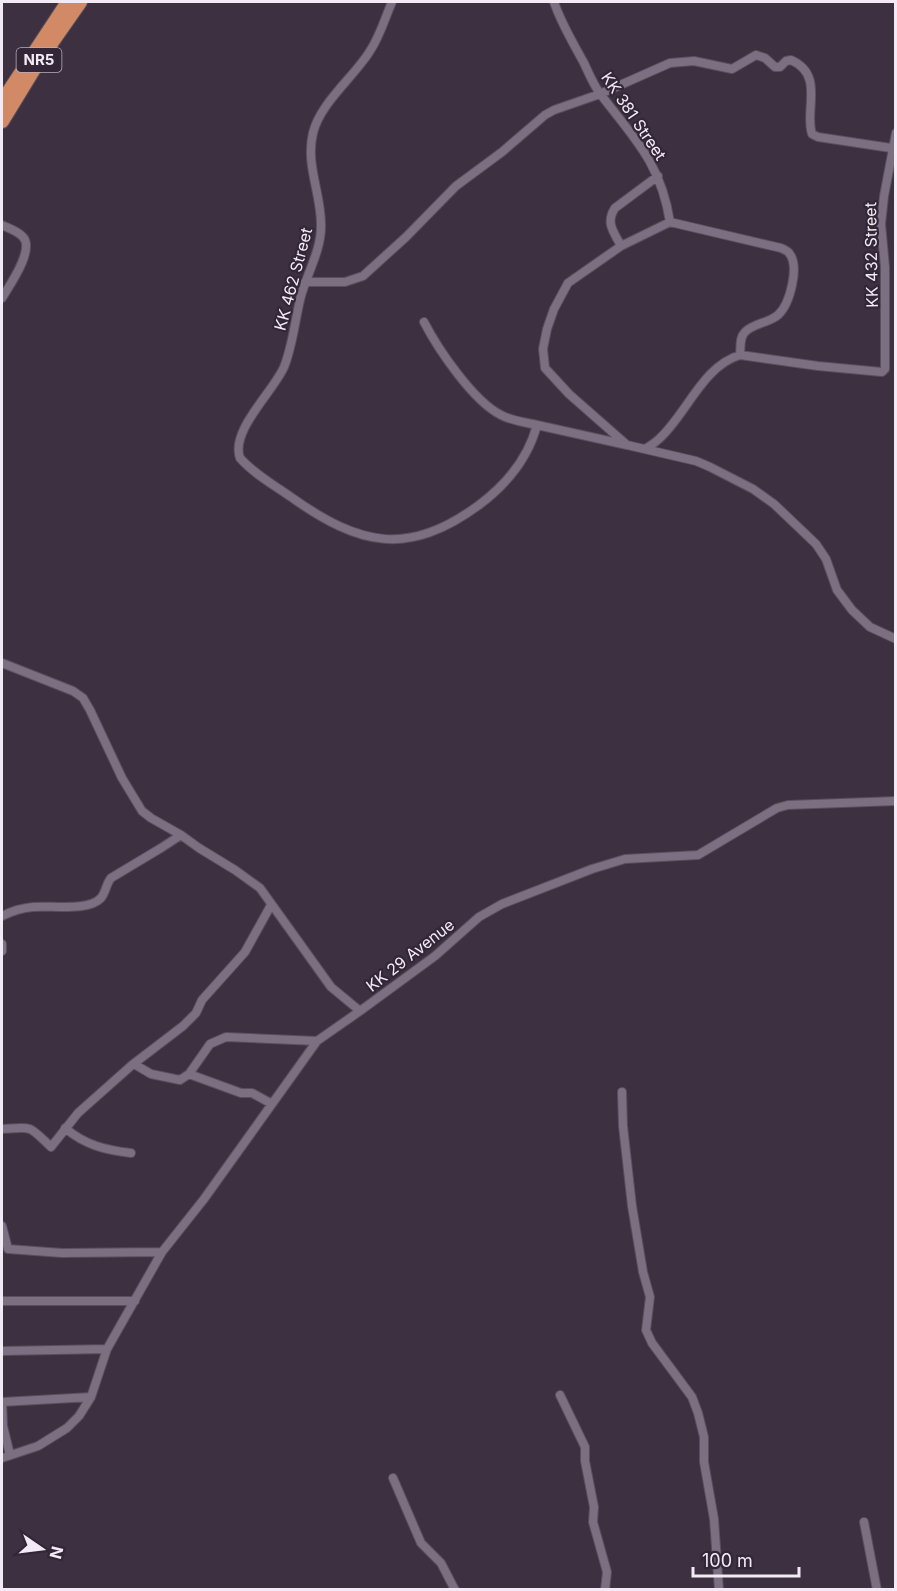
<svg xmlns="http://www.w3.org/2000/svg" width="897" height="1591" viewBox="0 0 897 1591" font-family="Inter,sans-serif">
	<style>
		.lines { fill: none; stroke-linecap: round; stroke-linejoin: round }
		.street-casing { stroke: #5a4f5d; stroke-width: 10 }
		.highway-casing { stroke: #5a4f5d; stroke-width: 16 }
		.street { stroke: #7d6f82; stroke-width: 8 }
		.highway { stroke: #d18a65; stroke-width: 14 }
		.labels { text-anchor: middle; stroke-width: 4.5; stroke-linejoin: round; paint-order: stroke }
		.shield { fill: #332737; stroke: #b9b0bc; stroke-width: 1.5 }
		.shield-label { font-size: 15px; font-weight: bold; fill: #f2eaf5 }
		.street-label { font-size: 16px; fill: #f2eaf5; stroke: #332737 }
	</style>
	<rect width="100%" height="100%" fill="#3d3141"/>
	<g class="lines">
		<defs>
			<path id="street" d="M 392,2 C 385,18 380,36 370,51 C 354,77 320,103 313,133 C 305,165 322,195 321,227 C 321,250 307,274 301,296 C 295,319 293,345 284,367 C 273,392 230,431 240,458 C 254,474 274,485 291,497 C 360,546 408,557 479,505 C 507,484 528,459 537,425 L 627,445
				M 554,2 C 561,23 573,43 584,63 C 589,74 594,86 601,95 C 635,139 661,164 670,222 L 621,246 L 568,283 L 554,309 L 547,329 L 543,349 L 545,368 L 569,394 L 627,445 L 696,461 L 710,467 L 753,489 L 774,504 L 816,544 L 826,559 L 837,590 L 852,610 L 870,627 L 896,639
				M 2,225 C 8,228 18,231 23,237 C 35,250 9,286 2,298
				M 621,246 C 614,232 605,223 615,208 L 658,176
				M 305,282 L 345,282 L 363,276 L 406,237 L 456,186 L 502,152 L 545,115 L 554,110 L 600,94 L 670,63 L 694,61 L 732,69 L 756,55 L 765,58 L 775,67 L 780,67 L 786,61 L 791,60 C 825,75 804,110 812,134 L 818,137 L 891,148
				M 424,322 C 438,349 473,401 501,415 C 512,421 525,422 537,425
				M 740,355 L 818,366 L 882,372 L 885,369 L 885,267 L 881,224 L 884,196 L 896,133
				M 645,449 C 650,446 656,442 660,438 C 687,413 703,366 740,355 C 741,347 739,338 745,332 C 754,323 769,323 778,315 C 790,304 800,266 789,253 C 788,251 783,249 781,248 L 670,222
				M 2,663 L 73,691 L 83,698 L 90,710 L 122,778 L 142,811 L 151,818 L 181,835 L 199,848 L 235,870 L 260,888 L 331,987 L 360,1011 L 435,956 L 479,917 L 502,904 L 592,869 L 625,859 L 698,855 L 777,808 L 788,805 L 896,801
				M 2,916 C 12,911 22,908 33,907 C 51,905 88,912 101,898 C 106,892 106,884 111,878 L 161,848 L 181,835
				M 2,944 L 2,951
				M 134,1064 L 151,1074 L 180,1080 L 189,1074 L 210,1044 L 226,1037 L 317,1041
				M 189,1074 L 241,1093 L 252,1093 L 272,1104
				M 622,1092 L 623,1126 L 632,1206 L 643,1272 L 650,1297 L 646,1330 L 652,1343 L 692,1397 L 698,1413 L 704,1437 L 704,1462 L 714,1519 L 719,1590
				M 65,1128 C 85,1145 105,1150 131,1153
				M 2,1129 C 34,1127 28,1125 51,1147 L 78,1113 L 132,1065 L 183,1026 L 196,1013 L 202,1000 L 245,952 L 271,905
				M 2,1226 L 8,1249 L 62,1253 L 162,1252
				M 2,1301 L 135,1301
				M 2,1351 L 107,1349
				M 560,1395 L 585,1447 L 585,1461 L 594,1507 L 593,1522 L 607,1572 L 605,1590
				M 2,1402 L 91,1397
				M 2,1402 L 3,1426 L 10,1455
				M 2,1458 L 38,1446 L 67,1428 L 79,1416 L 91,1397 L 107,1349 L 162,1252 L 204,1199 L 317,1041 L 360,1011
				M 393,1478 L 421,1543 L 441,1563 L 455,1590
				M 864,1522 L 877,1590"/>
			<path id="highway" d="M 2,102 L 68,2
				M 2,121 L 38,62 L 80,2"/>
		</defs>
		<!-- street casing -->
		<use href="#street" class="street-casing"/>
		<!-- highway casing -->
		<use href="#highway" class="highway-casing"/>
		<!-- street -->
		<use href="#street" class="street"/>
		<!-- highway -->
		<use href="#highway" class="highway"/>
	</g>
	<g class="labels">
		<!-- shield labels -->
		<rect class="shield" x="16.5" y="48" width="45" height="24" rx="4.5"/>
		<g class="shield-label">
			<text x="39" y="65">NR5</text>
		</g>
		<!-- street labels -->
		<g class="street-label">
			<text transform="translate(634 116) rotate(56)" y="6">KK 381 Street</text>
			<text transform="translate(871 255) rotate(-91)" y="6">KK 432 Street</text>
			<text transform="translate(293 279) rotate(-75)" y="6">KK 462 Street</text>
			<text transform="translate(410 955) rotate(-38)" y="6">KK 29 Avenue</text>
		</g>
	</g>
	<!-- border -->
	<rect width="897" height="1591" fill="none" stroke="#f2eaf5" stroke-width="6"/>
	<!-- north arrow -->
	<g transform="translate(42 1549) rotate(104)" stroke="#332737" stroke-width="4.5" paint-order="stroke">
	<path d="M0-4.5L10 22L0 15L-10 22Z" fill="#f2eaf5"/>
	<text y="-9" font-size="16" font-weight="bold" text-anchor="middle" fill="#f2eaf5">N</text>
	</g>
	<!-- scale -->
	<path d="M693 1567v9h106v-9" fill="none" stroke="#f2eaf5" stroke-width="3"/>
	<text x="702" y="1567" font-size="18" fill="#f2eaf5" stroke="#332737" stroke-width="4.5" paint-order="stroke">100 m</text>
</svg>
